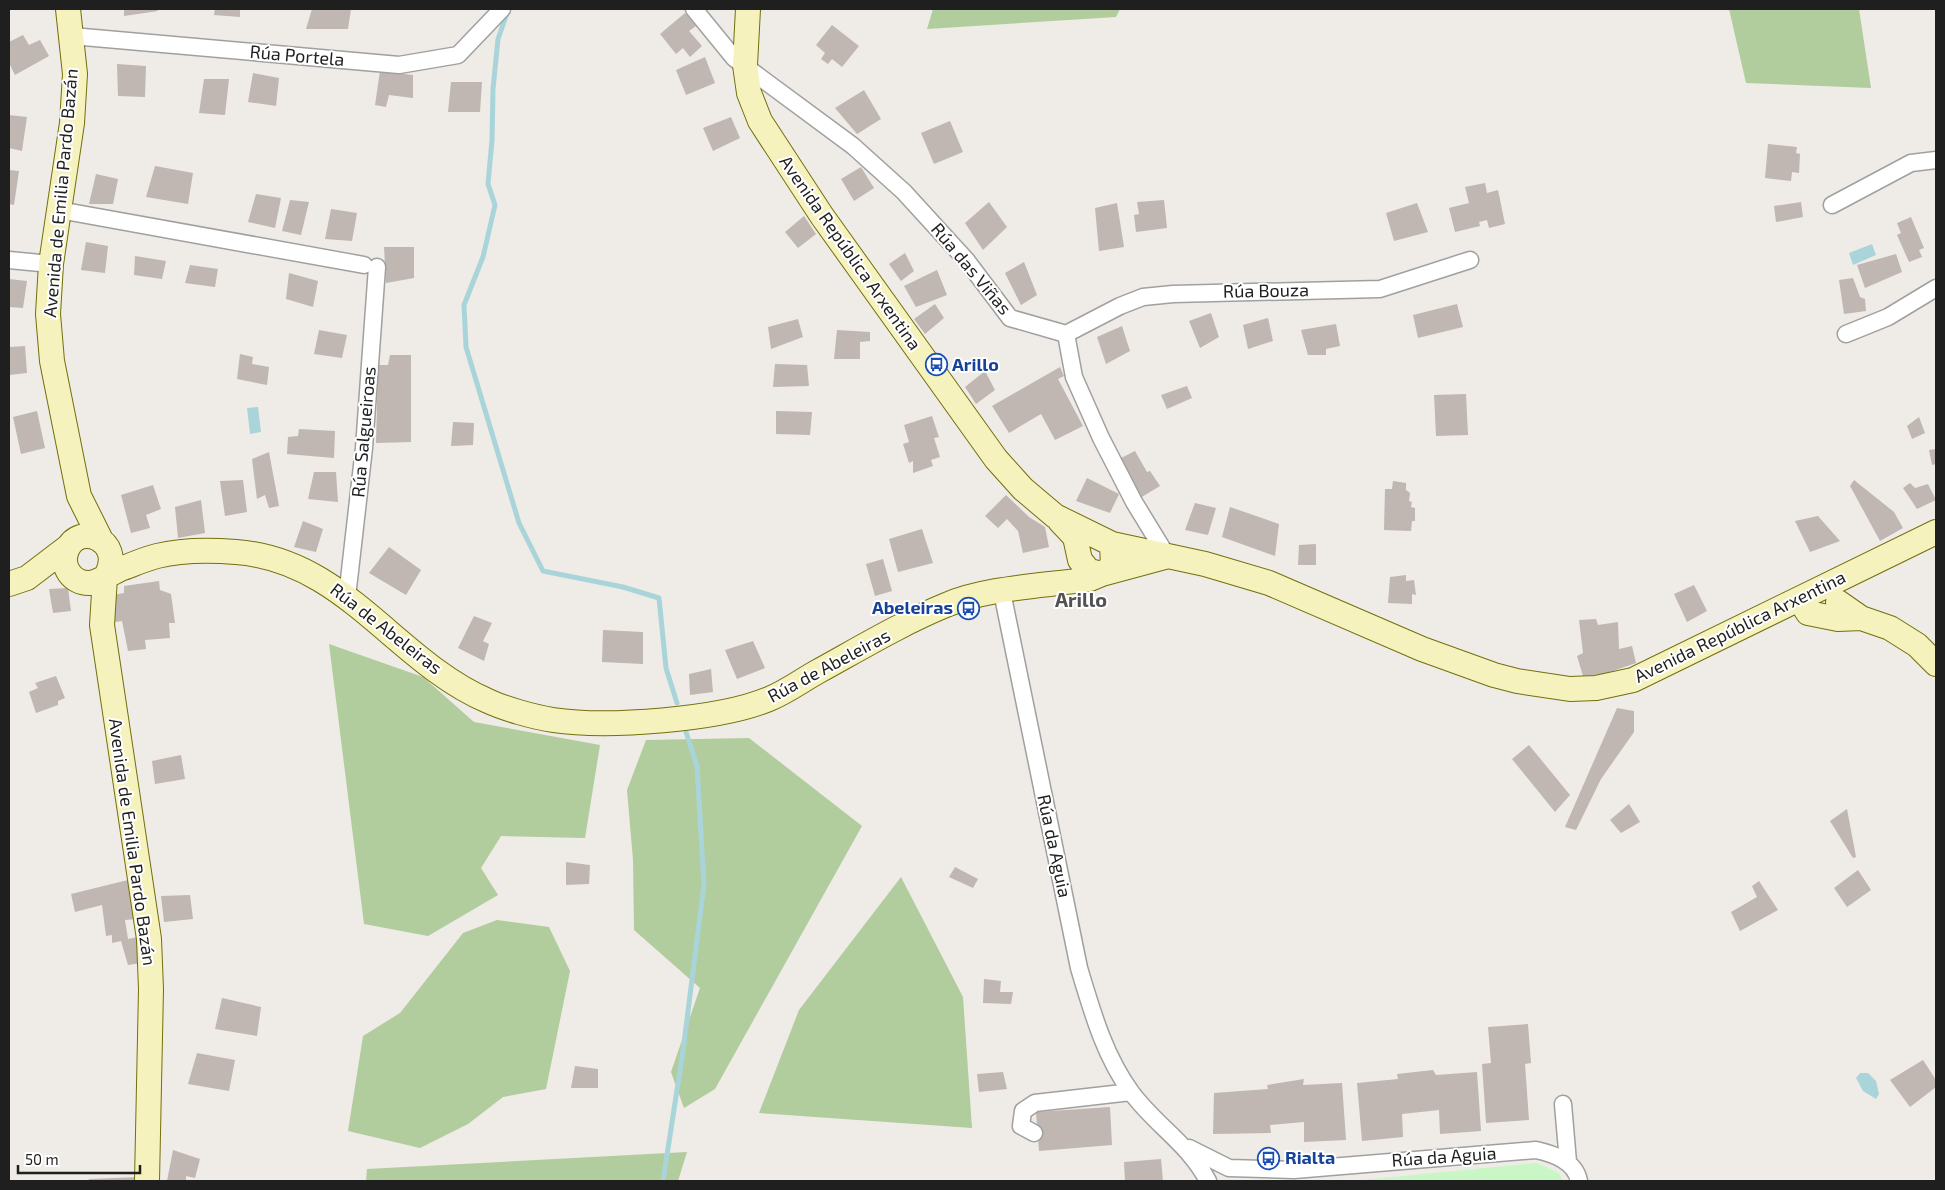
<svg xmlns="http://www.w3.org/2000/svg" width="1945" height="1190" viewBox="0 0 1945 1190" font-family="'Exo 2',sans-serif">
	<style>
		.forest { fill: #b1cc9d }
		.park { fill: #c8f7c5 }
		.water { fill: #a9d5da }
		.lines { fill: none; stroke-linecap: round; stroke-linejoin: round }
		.stream { stroke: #a9d5da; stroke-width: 5 }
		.building { fill: #c0b6b2 }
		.street-casing { stroke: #a0a0a0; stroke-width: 19 }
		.secondary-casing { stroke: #71700b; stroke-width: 26 }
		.street { stroke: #fff; stroke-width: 16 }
		.secondary { stroke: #f6f2bd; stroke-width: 24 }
		.labels { text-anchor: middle; stroke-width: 4; stroke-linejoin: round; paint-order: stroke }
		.street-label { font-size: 18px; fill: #1f1f1f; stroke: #fff }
		.transit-label { font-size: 18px; font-weight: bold; fill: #164399; stroke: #fff; text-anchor: start }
		.quarter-label { font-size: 20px; font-weight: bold; fill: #525252; stroke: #fff }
	</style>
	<rect width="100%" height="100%" fill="#efebe6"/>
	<!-- forest -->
	<path class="forest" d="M 933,9 L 1120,9 L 1116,17 L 927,29 Z
		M 1729,9 L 1859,9 L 1871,88 L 1746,83 Z
		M 329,644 L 423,677 L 474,722 L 600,745 L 585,838 L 501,836 L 481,868 L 498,895 L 428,936 L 364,924 Z
		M 749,738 L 862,826 L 715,1089 L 684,1108 L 671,1072 L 700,988 L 634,930 L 633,860 L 627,790 L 646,740 Z
		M 901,877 L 963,997 L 972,1128 L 759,1113 L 799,1010 Z
		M 497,920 L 549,927 L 570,971 L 546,1089 L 503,1097 L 468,1124 L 420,1148 L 348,1131 L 363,1036 L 400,1013 L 463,933 Z
		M 687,1152 L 678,1181 L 366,1181 L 367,1169 Z"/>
	<!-- park -->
	<path class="park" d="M 1537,1163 L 1559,1173 L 1563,1181 L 1352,1181 Z"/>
	<!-- water -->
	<path class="water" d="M 1872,244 L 1876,255 L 1853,265 L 1849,253 Z
		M 258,407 L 261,432 L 250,434 L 247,408 Z
		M 1860,1073 L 1868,1073 L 1876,1081 L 1879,1094 L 1876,1099 L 1863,1091 L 1856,1078 Z"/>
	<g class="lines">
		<!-- stream -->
		<path class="stream" d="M 506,16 L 498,39 L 493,89 L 492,140 L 488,184 L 495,205 L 483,257 L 464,305 L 466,347 L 519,523 L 543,571 L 623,587 L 659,598 L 666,668 L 677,703
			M 663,1181 L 683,1051 L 704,884 L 697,766 L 686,732"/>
	</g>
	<!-- building -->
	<path class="building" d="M 124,9 L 157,9 L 158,11 L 124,16 Z
		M 215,9 L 240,9 L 240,17 L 214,15 Z
		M 312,9 L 351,9 L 348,29 L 306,29 Z
		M 685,13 L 696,26 L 689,31 L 702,46 L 690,57 L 683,48 L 676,54 L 660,34 Z
		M 832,25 L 859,46 L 842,67 L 832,59 L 828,64 L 821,59 L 825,53 L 816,45 Z
		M 23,35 L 29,45 L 40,40 L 49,56 L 15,75 L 9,63 L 9,42 Z
		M 705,57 L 715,83 L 686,95 L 676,70 Z
		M 117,64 L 146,66 L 145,97 L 118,96 Z
		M 380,71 L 413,75 L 413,98 L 389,95 L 386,107 L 375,105 Z
		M 253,73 L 279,78 L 276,106 L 248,102 Z
		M 204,79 L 229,79 L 225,115 L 199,113 Z
		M 451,82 L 482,82 L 480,112 L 448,112 Z
		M 864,90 L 881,119 L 857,134 L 835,108 Z
		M 9,115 L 27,117 L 22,151 L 9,148 Z
		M 731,117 L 740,138 L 713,151 L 703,128 Z
		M 950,121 L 963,152 L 934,164 L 921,133 Z
		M 1768,144 L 1797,147 L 1796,153 L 1800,154 L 1799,173 L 1792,172 L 1791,181 L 1765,178 Z
		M 155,166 L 193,173 L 188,204 L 146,197 Z
		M 861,167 L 874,188 L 854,201 L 841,179 Z
		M 9,170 L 19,171 L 14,205 L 9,204 Z
		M 96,174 L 118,179 L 113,204 L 89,204 Z
		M 1485,183 L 1487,193 L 1498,190 L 1505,224 L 1489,228 L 1487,220 L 1479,222 L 1480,226 L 1455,232 L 1449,208 L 1469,203 L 1465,187 Z
		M 256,194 L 281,198 L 275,228 L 248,222 Z
		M 290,200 L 309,202 L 301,235 L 282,231 Z
		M 1164,200 L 1167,228 L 1136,232 L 1134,215 L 1139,214 L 1137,202 Z
		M 989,202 L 1007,227 L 983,250 L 965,223 Z
		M 1801,202 L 1803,217 L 1776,222 L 1774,206 Z
		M 1117,203 L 1124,247 L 1099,251 L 1095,208 Z
		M 1417,203 L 1428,232 L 1394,241 L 1386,213 Z
		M 331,209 L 357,213 L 352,241 L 325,239 Z
		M 804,216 L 816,234 L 798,248 L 785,232 Z
		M 1911,217 L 1924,248 L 1919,250 L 1922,257 L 1909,262 L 1897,235 L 1901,233 L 1897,223 Z
		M 86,242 L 108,246 L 105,273 L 81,270 Z
		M 384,247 L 414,247 L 414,278 L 386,283 Z
		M 905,253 L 914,271 L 901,281 L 889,264 Z
		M 1896,254 L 1902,272 L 1865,288 L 1857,265 Z
		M 135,256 L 166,261 L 162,279 L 134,275 Z
		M 1024,262 L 1037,295 L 1021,305 L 1005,273 Z
		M 190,265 L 218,269 L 215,287 L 185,283 Z
		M 937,270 L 947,295 L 916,307 L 904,286 Z
		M 289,273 L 318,281 L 313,307 L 286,299 Z
		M 1853,278 L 1860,297 L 1865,299 L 1866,311 L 1844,314 L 1839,280 Z
		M 9,279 L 27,281 L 23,308 L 9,307 Z
		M 935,304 L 944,318 L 925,334 L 914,319 Z
		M 1457,304 L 1463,327 L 1418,338 L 1413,315 Z
		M 1211,313 L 1219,337 L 1200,348 L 1189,321 Z
		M 1268,318 L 1273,341 L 1248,349 L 1243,325 Z
		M 798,319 L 803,337 L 771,349 L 768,327 Z
		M 1336,324 L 1340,346 L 1326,349 L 1326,355 L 1308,355 L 1301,330 Z
		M 1122,326 L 1130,351 L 1106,364 L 1097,337 Z
		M 319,330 L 347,335 L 342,358 L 314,354 Z
		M 837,330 L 870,332 L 870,341 L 860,342 L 860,359 L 834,359 Z
		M 25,346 L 27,373 L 9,375 L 9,347 Z
		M 240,354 L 253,357 L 252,364 L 269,367 L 267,385 L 237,379 Z
		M 390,355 L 411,355 L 411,442 L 376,443 L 378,365 L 388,365 Z
		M 775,364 L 807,365 L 809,386 L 773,387 Z
		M 1060,367 L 1064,376 L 1058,379 L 1083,426 L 1055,440 L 1041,414 L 1009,433 L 992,406 Z
		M 985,371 L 995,390 L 976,404 L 965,387 Z
		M 1187,386 L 1192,398 L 1167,409 L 1161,395 Z
		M 1466,394 L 1468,435 L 1436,436 L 1434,395 Z
		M 37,411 L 45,448 L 21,454 L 13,417 Z
		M 776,411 L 812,412 L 810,435 L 776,434 Z
		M 932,416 L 939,437 L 934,438 L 940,457 L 931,460 L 933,466 L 913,473 L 913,461 L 909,463 L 903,444 L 909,442 L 904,425 Z
		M 1919,417 L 1925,433 L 1912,439 L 1907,426 Z
		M 453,422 L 474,423 L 473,445 L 451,446 Z
		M 299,429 L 335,431 L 334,458 L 287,454 L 288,437 L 298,436 Z
		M 1936,449 L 1936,464 L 1932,465 L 1929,450 Z
		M 1135,451 L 1147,472 L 1150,471 L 1160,486 L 1140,498 L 1119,459 Z
		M 269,452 L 279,506 L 269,508 L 265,495 L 257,499 L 252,459 Z
		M 314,472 L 336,472 L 338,502 L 308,499 Z
		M 1087,478 L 1119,494 L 1110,513 L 1076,501 Z
		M 243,480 L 247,512 L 225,516 L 220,481 Z
		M 1854,480 L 1894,512 L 1903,528 L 1880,541 L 1850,486 Z
		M 1393,481 L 1406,483 L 1406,490 L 1410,493 L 1409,501 L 1412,502 L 1411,507 L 1415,508 L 1415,521 L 1412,521 L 1411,531 L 1384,530 L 1385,489 L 1392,489 Z
		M 1910,483 L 1915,488 L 1928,484 L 1936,500 L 1917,509 L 1903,488 Z
		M 153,485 L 161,509 L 146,515 L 150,528 L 131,533 L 121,495 Z
		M 1006,495 L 1029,517 L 1045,527 L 1049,547 L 1023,553 L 1018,531 L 1007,519 L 998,528 L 985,516 Z
		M 201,500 L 205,533 L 178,538 L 175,507 Z
		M 1195,503 L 1216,508 L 1208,535 L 1185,530 Z
		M 1230,507 L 1279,524 L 1275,556 L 1222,537 Z
		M 1818,516 L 1840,541 L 1810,552 L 1795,521 Z
		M 303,521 L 323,529 L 316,552 L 294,547 Z
		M 922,529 L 933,563 L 898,572 L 889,539 Z
		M 1316,544 L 1316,565 L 1298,565 L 1299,545 Z
		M 389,547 L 421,570 L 406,595 L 369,573 Z
		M 883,559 L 892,591 L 875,596 L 866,564 Z
		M 1406,575 L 1406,581 L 1414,580 L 1416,595 L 1412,594 L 1412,604 L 1388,603 L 1390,577 Z
		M 159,581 L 160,590 L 171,594 L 175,623 L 169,623 L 170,638 L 145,640 L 146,649 L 128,651 L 122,621 L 115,622 L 112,595 L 124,593 L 124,586 Z
		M 1694,585 L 1707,611 L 1687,622 L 1674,594 Z
		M 68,588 L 71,611 L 53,613 L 49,589 Z
		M 474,616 L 492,623 L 483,641 L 489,644 L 484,661 L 458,648 Z
		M 1596,619 L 1598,625 L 1618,622 L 1619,649 L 1632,646 L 1636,663 L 1604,674 L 1583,676 L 1577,656 L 1583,653 L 1579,620 Z
		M 603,630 L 643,632 L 643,664 L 602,662 Z
		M 753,641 L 765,668 L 737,679 L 725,650 Z
		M 711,669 L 713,692 L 690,695 L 689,674 Z
		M 56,676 L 65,698 L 58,701 L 58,705 L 36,713 L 29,692 L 38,688 L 35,683 Z
		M 1617,708 L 1634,711 L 1634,732 L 1601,779 L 1576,830 L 1565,827 Z
		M 1529,745 L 1570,795 L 1555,812 L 1512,759 Z
		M 181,755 L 185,779 L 155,784 L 152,761 Z
		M 1629,804 L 1640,822 L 1621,833 L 1610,820 Z
		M 1847,809 L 1856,857 L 1853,858 L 1830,821 Z
		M 566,862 L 590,865 L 589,884 L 566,885 Z
		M 955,867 L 978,879 L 973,888 L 949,877 Z
		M 1858,870 L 1871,890 L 1847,907 L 1834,888 Z
		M 128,880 L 136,919 L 125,920 L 128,939 L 138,937 L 142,963 L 128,965 L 121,941 L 112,943 L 112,935 L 106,936 L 102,905 L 75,912 L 71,894 Z
		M 1759,881 L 1778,910 L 1740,931 L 1731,912 L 1757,897 L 1752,886 Z
		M 190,895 L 193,919 L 164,922 L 161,896 Z
		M 984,979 L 1001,981 L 1000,992 L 1013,992 L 1011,1004 L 983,1003 Z
		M 222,998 L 261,1007 L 257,1036 L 215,1029 Z
		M 1528,1024 L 1531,1063 L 1525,1064 L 1529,1120 L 1486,1123 L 1482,1064 L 1491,1063 L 1488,1027 Z
		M 197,1053 L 235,1060 L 229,1091 L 188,1084 Z
		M 1923,1060 L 1936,1080 L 1936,1087 L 1910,1107 L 1890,1080 Z
		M 575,1066 L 598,1069 L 598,1088 L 571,1088 Z
		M 1433,1070 L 1436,1075 L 1477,1072 L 1481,1131 L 1440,1134 L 1439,1110 L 1402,1114 L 1403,1137 L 1362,1141 L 1357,1083 L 1398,1079 L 1397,1074 Z
		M 1003,1072 L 1007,1089 L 979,1092 L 977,1074 Z
		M 1304,1079 L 1303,1085 L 1342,1083 L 1346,1140 L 1304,1142 L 1304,1122 L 1270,1125 L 1271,1133 L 1213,1134 L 1214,1093 L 1268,1089 L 1267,1085 Z
		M 1110,1107 L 1112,1145 L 1039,1151 L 1036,1112 Z
		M 173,1150 L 200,1159 L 195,1178 L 186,1176 L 186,1181 L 167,1181 Z
		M 1161,1159 L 1163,1181 L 1125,1181 L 1124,1162 Z
		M 140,1177 L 140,1181 L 88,1181 L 89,1179 Z"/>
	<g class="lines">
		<defs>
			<path id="street" d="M 694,9 L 734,58 L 853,146 L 904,192 L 967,261 L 1010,318 L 1066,334 L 1074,377 L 1101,438 L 1134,502 L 1167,556
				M 72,36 L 399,65 L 458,55 L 502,9
				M 1832,205 L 1911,163 L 1936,160
				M 59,210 L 364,265
				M 9,260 L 51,264
				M 1066,334 L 1120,306 L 1143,297 L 1173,294 L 1380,289 L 1470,260
				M 1846,334 L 1888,317 L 1936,288
				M 1002,592 L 1079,968 C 1092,1011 1104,1055 1131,1092 C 1155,1125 1188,1143 1208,1181
				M 347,597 L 364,448 L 377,267
				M 1563,1104 L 1568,1162
				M 1034,1133 L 1021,1126 L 1023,1111 L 1035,1103 L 1131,1092
				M 1189,1148 L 1229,1168 L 1294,1170 L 1536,1150 C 1554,1154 1575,1161 1579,1181"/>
			<path id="secondary" d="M 68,9 L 75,74 L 72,123 L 51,264 L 48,314 L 52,361 L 79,496 L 101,540
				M 748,9 L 745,65 L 749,93 L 760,121 L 822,216 L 996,459 L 1023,489 L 1055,516 L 1112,544 L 1205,564 L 1269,583 L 1422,649 L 1494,675 L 1517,681 L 1570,689 L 1596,688 L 1633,680 L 1936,532
				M 1060,521 L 1075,537 L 1080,560 L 1089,571 L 1102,574 L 1165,557
				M 107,574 C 124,541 79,521 67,550 C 60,566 72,584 90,583 C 100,582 112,572 123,568 C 134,564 145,559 157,556 C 181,550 211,550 236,552 C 345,560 395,661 488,701 C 505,709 534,717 553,720 C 607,728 719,720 769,699 C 786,692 801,681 817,672 C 859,649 902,623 946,605 C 988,587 1045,586 1090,579 L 1102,574 L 1113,566 L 1112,544
				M 105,577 L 102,625 L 149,939 L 151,989 L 147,1181
				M 9,584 L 27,578 L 69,546
				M 1799,599 L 1808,613 L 1838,619 L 1861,618
				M 1838,602 L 1861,618 L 1890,628 L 1917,645 L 1936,664"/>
		</defs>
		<!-- street casing -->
		<use href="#street" class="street-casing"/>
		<!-- secondary casing -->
		<use href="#secondary" class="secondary-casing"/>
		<!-- street -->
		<use href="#street" class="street"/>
		<!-- secondary -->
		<use href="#secondary" class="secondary"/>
	</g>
	<!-- icons -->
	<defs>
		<symbol id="bus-ring" viewBox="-11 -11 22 22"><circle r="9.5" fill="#fff" stroke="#1a4fb4" stroke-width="1.5"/><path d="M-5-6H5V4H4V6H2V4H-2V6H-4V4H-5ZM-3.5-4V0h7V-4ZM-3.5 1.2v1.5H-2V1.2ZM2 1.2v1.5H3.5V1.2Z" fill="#1a4fb4"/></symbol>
	</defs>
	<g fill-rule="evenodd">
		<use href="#bus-ring" x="924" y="352" width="25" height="25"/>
		<use href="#bus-ring" x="956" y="596" width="25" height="25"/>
		<use href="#bus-ring" x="1256" y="1146" width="25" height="25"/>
	</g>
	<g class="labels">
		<!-- street labels -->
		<g class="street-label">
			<text transform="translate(297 56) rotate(5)" y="6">Rúa Portela</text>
			<text transform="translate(61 193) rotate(-85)" y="6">Avenida de Emilia Pardo Bazán</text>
			<text transform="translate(850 253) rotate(55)" y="6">Avenida República Arxentina</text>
			<text transform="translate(971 269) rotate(50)" y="6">Rúa das Viñas</text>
			<text transform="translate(1266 291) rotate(-1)" y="6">Rúa Bouza</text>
			<text transform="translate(364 432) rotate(-85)" y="6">Rúa Salgueiroas</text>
			<text transform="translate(1740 627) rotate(-26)" y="6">Avenida República Arxentina</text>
			<text transform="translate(386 629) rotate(38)" y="6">Rúa de Abeleiras</text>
			<text transform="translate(829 666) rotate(-28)" y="6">Rúa de Abeleiras</text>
			<text transform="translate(132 842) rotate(82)" y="6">Avenida de Emilia Pardo Bazán</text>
			<text transform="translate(1054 846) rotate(78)" y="6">Rúa da Aguia</text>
			<text transform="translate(1444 1157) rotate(-4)" y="6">Rúa da Aguia</text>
		</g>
		<!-- transit labels -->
		<g class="transit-label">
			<text x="952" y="371">Arillo</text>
			<text x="953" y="614" text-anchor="end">Abeleiras</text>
			<text x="1285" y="1164">Rialta</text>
		</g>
		<!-- quarter labels -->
		<g class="quarter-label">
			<text x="1081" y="607">Arillo</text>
		</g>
	</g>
	<!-- border -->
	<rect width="1945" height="1190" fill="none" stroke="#1f1f1f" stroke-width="20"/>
	<!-- scale -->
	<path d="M18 1165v8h122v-8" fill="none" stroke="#1f1f1f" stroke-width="2.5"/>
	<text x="25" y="1165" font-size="15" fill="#1f1f1f" stroke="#ffffff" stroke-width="4" paint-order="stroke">50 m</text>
</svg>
